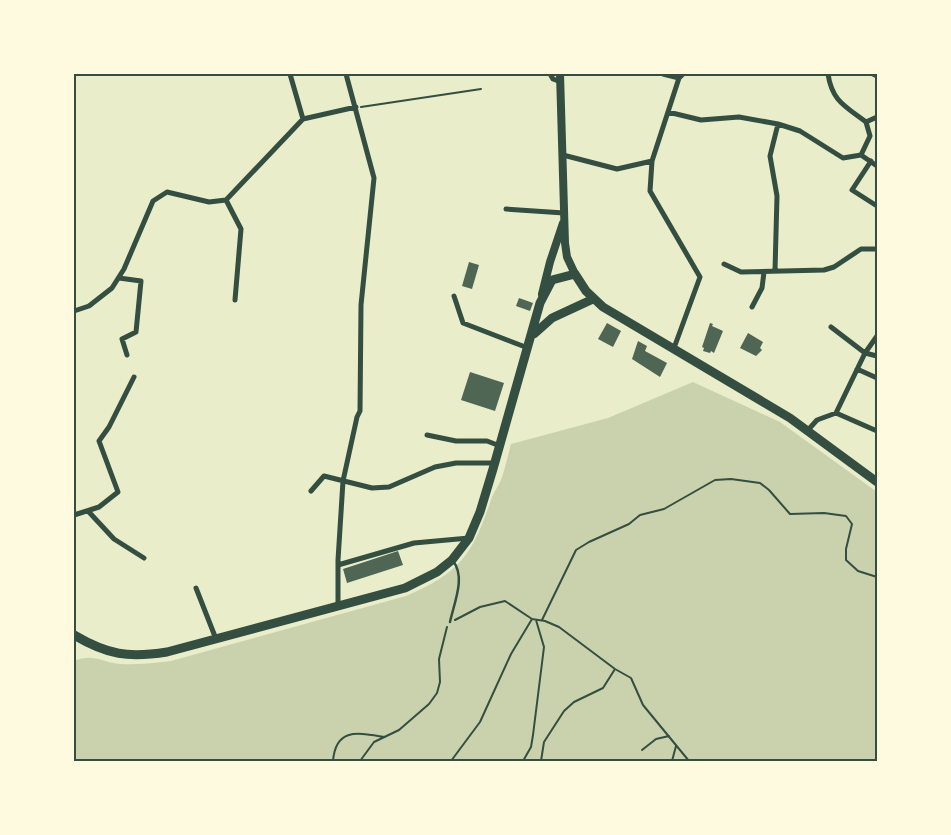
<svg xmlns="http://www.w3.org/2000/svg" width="951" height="835" viewBox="0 0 951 835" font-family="Lato,sans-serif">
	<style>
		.green { fill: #cad2ad }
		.building { fill: #4f6655 }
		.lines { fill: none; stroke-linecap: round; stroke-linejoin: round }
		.path { stroke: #344e41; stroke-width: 2 }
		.service { stroke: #344e41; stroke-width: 2.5 }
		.minor { stroke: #344e41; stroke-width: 5 }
		.secondary { stroke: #344e41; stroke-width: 8 }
		.primary { stroke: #344e41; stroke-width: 9 }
		.neatline { fill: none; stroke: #344e41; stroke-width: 2 }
	</style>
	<rect width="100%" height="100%" fill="#e9edc9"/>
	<!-- green -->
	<path class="green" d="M 693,382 L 780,422 L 877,492 L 877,761 L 74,761 L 74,661 C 93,653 101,662 120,664 C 137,665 154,663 171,661 L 406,596 C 462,572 473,553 492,497 C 495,490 500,484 502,477 C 506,466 508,454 511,444 L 608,418 Z"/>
	<!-- building -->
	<path class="building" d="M 469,262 L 479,265 L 472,289 L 462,286 Z
		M 519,298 L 533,303 L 530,311 L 516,306 Z
		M 607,323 L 621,331 L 613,347 L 598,339 Z
		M 710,323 L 713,324 L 712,326 L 723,331 L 714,353 L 711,351 L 710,353 L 703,351 L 704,348 L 702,347 Z
		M 748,333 L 763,342 L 760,348 L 762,350 L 756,356 L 740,348 Z
		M 638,341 L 647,346 L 645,351 L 667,363 L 660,377 L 632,359 Z
		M 470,372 L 504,383 L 495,411 L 461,400 Z
		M 398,551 L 403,565 L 347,583 L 343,569 Z"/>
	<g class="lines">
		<!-- path -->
		<path class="path" d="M 361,107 L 481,89
			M 455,620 L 480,607 L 505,601 L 532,619 L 545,621 L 559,627 L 615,669 L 631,678 L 643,705 L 689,761
			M 542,620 L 576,550 L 589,542 L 629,524 L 640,515 L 664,509 L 715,480 L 731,479 L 760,483 L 769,490 L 790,514 L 824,513 L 846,516 L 852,524 L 846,549 L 846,560 L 858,571 L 877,577
			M 642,750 L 656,739 L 669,736
			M 333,761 C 336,727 358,733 385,737
			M 360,761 L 374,742 L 399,730 L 429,704 L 437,693 L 440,682 L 439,659 L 447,627
			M 451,761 L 480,722 L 511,654 L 532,619
			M 523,761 L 531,747 L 533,735 L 544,647 L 536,620
			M 541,761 L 544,742 L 564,711 L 574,702 L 603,688 L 615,669
			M 672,761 L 676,746"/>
		<!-- service -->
		<path class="service" d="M 450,622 C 454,603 466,577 453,561"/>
		<!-- minor -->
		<path class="minor" d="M 290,74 L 303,119
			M 550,74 L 553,79 L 561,82
			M 663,74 L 679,78 L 683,74
			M 828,74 C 832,101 845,106 866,122 L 870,136 L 861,155
			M 873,74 L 877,76
			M 668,112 L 701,120 L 739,117 L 778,124 L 800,131 L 843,158 L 861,155 L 877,166
			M 866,122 L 877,117
			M 563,155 L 617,169 L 652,161
			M 871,161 L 852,190 L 877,206
			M 226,200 L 241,229 L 235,300
			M 506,209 L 564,213
			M 724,264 L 741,272 L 824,270 L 834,267 L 861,249 L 877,249
			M 775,271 L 777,196 L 770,156 L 778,124
			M 119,278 L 141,281 L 136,332 L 122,339 L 127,355
			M 454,296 L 463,323 L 528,348
			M 752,307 L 762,288 L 764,272
			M 74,311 L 89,306 L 112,288 L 124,269 L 153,201 L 167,192 L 209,202 L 226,200 L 303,119 L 356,107
			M 831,327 L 865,353 L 877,356
			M 674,348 L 700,277 L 650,191 L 652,161 L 679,78
			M 857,369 L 877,378
			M 836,413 L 865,353 L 877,336
			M 808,430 L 817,420 L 836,413 L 877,431
			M 427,435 L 456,441 L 487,441 L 500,446
			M 311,491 L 324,476 L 372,488 L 389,487 L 435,467 L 456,463 L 495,463
			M 88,511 L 114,539 L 144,558
			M 74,515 L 99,507 L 118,492 L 99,441 L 109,427 L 134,377
			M 338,565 L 414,543 L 469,538
			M 196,588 L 216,639
			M 338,606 L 338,560 L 343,481 L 357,417 L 360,411 L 361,305 L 374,178 L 346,74"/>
		<!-- secondary -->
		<path class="secondary" d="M 560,74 L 565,243 L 567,257 L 575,274
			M 542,294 L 550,262 L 563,223"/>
		<!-- primary -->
		<path class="primary" d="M 534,334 L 552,318 L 593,299
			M 74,635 C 108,655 128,658 167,652 L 405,588 L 437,572 L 452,560 L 469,538 L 480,512 L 493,469 L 540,303 L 552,280 L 575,274 L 586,291 L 603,307 L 790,418 L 877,482"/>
	</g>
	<!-- border -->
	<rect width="951" height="835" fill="none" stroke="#fefae0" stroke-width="150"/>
	<rect x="75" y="75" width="801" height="685" class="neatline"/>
</svg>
